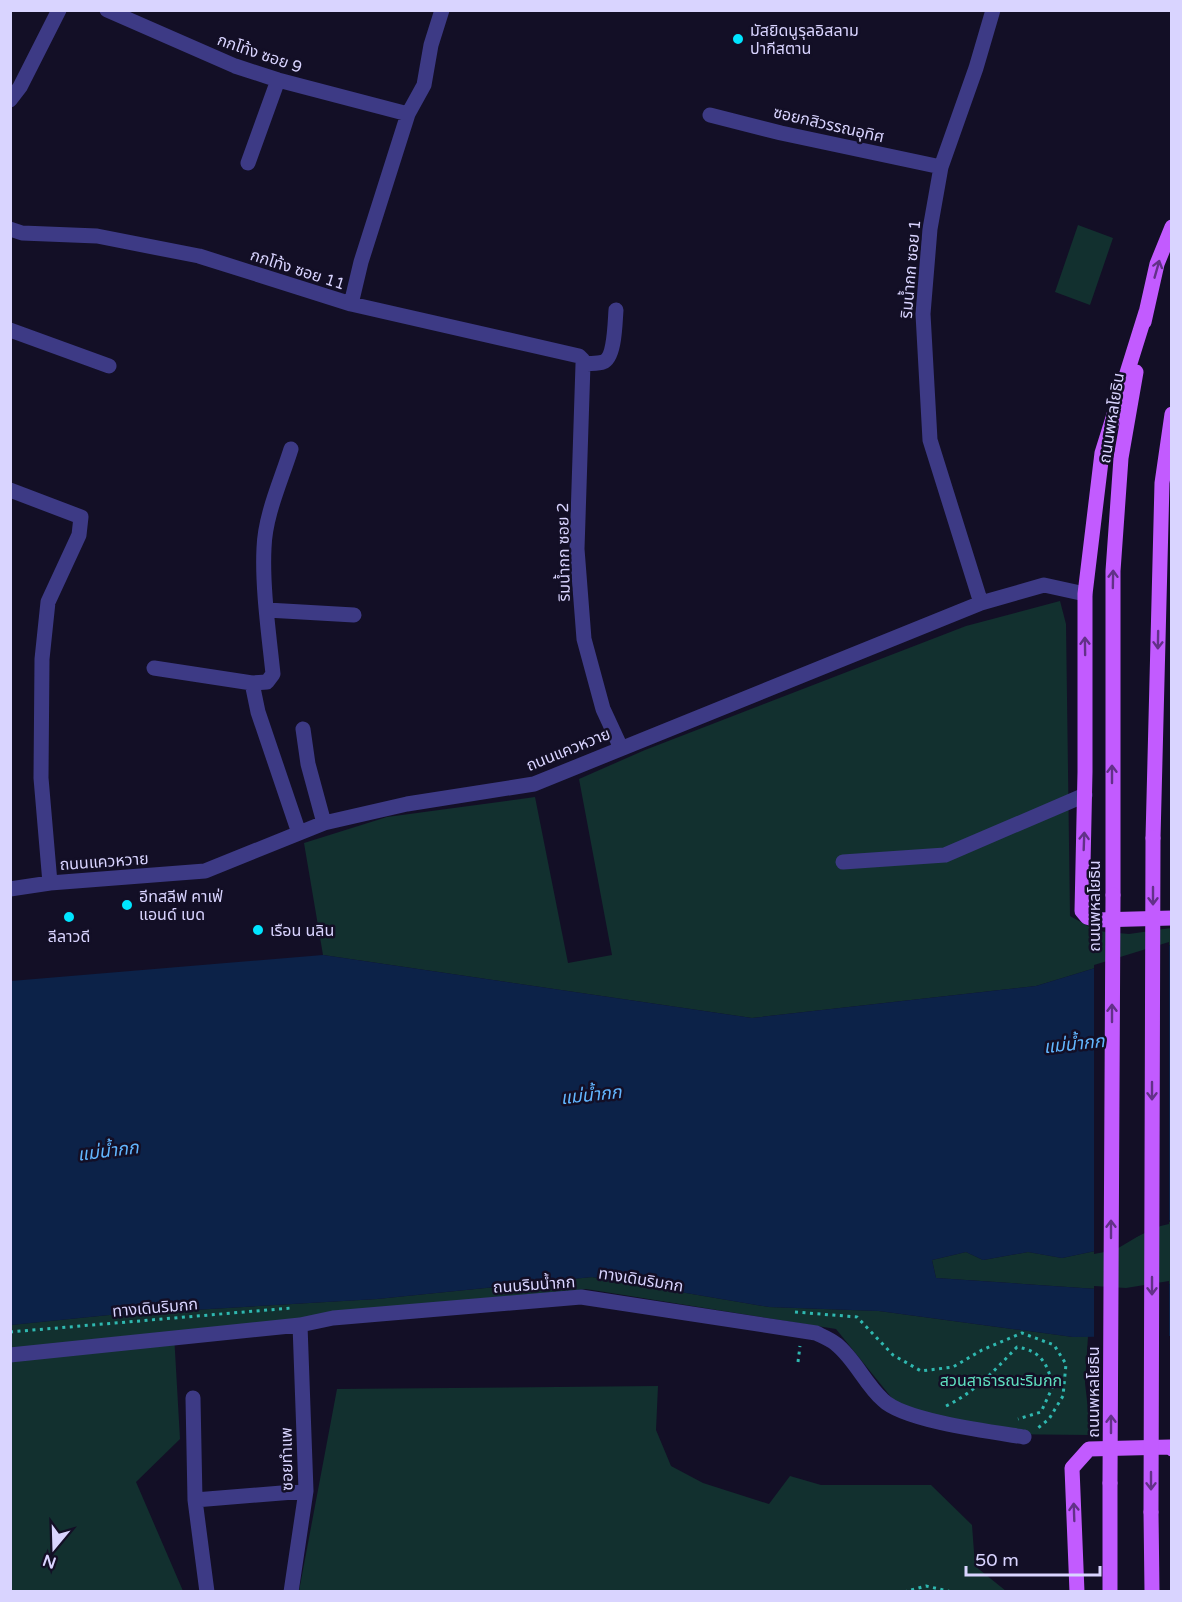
<svg xmlns="http://www.w3.org/2000/svg" width="1182" height="1602" viewBox="0 0 1182 1602" font-family="'Varela Round','Noto Sans Thai',sans-serif">
	<style>
		.green { fill: #12302f }
		.water { fill: #0c2248 }
		.pier { fill: #130f26 }
		.lines { fill: none; stroke-linecap: round; stroke-linejoin: round }
		.path { stroke: #2fb8b0; stroke-width: 3; stroke-dasharray: 3 4.5; stroke-linecap: butt }
		.minor { stroke: #3d3a85; stroke-width: 15 }
		.major { stroke: #c25bff; stroke-width: 15 }
		.major-bridge { stroke: #c25bff; stroke-width: 15 }
		.oneway { stroke: #623188 }
		.poi-dot { fill: #00e5ff; stroke: #130f26; stroke-width: 2 }
		.labels { text-anchor: middle; stroke-width: 5; stroke-linejoin: round; paint-order: stroke }
		.poi-label { font-size: 16px; fill: #d9d4ff; stroke: #130f26; text-anchor: start }
		.street-label { font-size: 16px; fill: #d9d4ff; stroke: #130f26 }
		.park-label { font-size: 16px; fill: #5fe0c0; stroke: #130f26 }
		.water-label { font-size: 18px; font-style: italic; fill: #62b6ff; stroke: #130f26 }
	</style>
	<rect width="100%" height="100%" fill="#130f26"/>
	<!-- green -->
	<path class="green" d="M 1078,225 L 1113,238 L 1090,305 L 1055,292 Z
		M 1060,601 L 1066,624 L 1070,916 L 1097,931 L 1129,934 L 1171,928 L 1171,945 L 1036,986 L 752,1018 L 323,955 L 304,843 L 387,817 L 535,797 L 568,963 L 612,955 L 579,779 L 645,750 L 966,626 Z
		M 1171,1221 L 1171,1284 L 1126,1291 L 936,1278 L 932,1260 L 966,1252 L 983,1260 L 1028,1252 L 1062,1258 L 1114,1247 Z
		M 592,1277 L 769,1307 L 879,1311 L 1073,1337 L 1088,1336 L 1085,1383 L 1091,1435 L 998,1434 L 904,1413 L 836,1329 L 586,1289 L 300,1325 L 174,1334 L 180,1439 L 136,1482 L 183,1591 L 11,1591 L 10,1325 L 109,1315 L 377,1299 Z
		M 658,1386 L 656,1430 L 671,1466 L 703,1483 L 769,1504 L 790,1476 L 821,1485 L 931,1485 L 972,1525 L 975,1566 L 1006,1591 L 299,1591 L 337,1389 Z"/>
	<!-- water -->
	<path class="water" d="M 1171,945 L 1171,1220 L 1151,1225 L 1114,1247 L 1062,1258 L 1028,1252 L 983,1260 L 966,1252 L 932,1260 L 936,1278 L 1126,1291 L 1171,1284 L 1171,1336 L 1073,1337 L 879,1311 L 769,1307 L 592,1277 L 377,1299 L 109,1315 L 11,1325 L 11,981 L 323,955 L 752,1018 L 1036,986 Z"/>
	<!-- pier -->
	<path class="pier" d="M 1169,942 L 1169,1224 L 1152,1228 L 1115,1250 L 1094,1254 L 1094,965 Z
		M 1169,1281 L 1169,1339 L 1094,1339 L 1094,1286 L 1126,1288 Z"/>
	<g class="lines">
		<!-- path -->
		<path class="path" d="M 795,1312 L 857,1317 L 893,1355 L 921,1371 L 953,1367 L 982,1350 L 1022,1333 L 1054,1345 L 1066,1364 L 1063,1396 L 1049,1419 L 1038,1428
			M 10,1332 L 291,1308
			M 798,1362 L 800,1346
			M 946,1406 C 975,1392 995,1370 1017,1347 C 1042,1351 1047,1364 1053,1386 L 1041,1412 L 1018,1419
			M 904,1592 L 926,1586 L 952,1592"/>
		<!-- minor -->
		<path class="minor" d="M 107,10 L 235,66 L 278,80 L 408,114
			M 10,100 L 20,87 L 59,10
			M 710,115 L 781,133 L 941,167
			M 248,163 L 278,80
			M 10,229 L 22,233 L 97,236 L 199,256 L 351,304 L 579,356 L 583,360 L 583,364 L 577,549 L 584,639 L 603,709 L 621,748
			M 351,304 L 361,262 L 408,114 L 424,85 L 431,45 L 442,10
			M 10,330 L 109,366
			M 583,364 C 589,363 598,364 603,362 C 615,358 615,321 616,310
			M 291,449 C 281,481 265,515 264,548 C 262,587 269,635 273,674 L 267,682 L 252,683 L 258,712 L 299,833
			M 10,490 L 81,517 L 79,535 L 48,602 L 42,659 L 41,778 L 50,883
			M 981,603 L 930,440 L 923,314 L 930,229 L 941,167 L 976,68 L 993,10
			M 267,610 L 354,615
			M 154,668 L 252,683
			M 303,729 L 308,764 L 324,823
			M 843,862 L 945,855 L 1085,795
			M 10,889 L 50,883 L 205,871 L 324,823 L 407,804 L 534,784 L 981,603 L 1044,585 L 1085,594
			M 10,1355 L 300,1325 L 333,1318 L 581,1297 L 816,1333 C 822,1336 830,1339 836,1344 C 855,1359 865,1384 883,1400 C 904,1421 992,1432 1024,1437
			M 193,1398 L 195,1500 L 306,1491
			M 195,1500 L 207,1592
			M 291,1592 L 306,1491 L 300,1325"/>
		<!-- major -->
		<path class="major" d="M 1146,312 L 1102,453 L 1085,594 L 1085,772 L 1082,911 L 1087,917 L 1097,920 L 1172,918
			M 1144,322 L 1157,264 L 1172,227
			M 1153,838 L 1162,483 L 1172,414
			M 1113,895 L 1113,571 L 1121,458 L 1136,372
			M 1151,1512 L 1152,1592
			M 1077,1592 L 1072,1468 L 1089,1449 L 1170,1447 L 1172,1449
			M 1110,1592 L 1110,1483"/>
		<!-- major-bridge -->
		<path class="major-bridge" d="M 1110,1483 L 1113,895
			M 1151,1512 L 1153,838"/>
	</g>
	<!-- one-way arrows -->
	<defs><path id="oneway-shaft" d="M-6 0H5M1.5-3L5.5 0L1.5 3" fill="none" stroke-width="1.6" stroke-linecap="round" stroke-linejoin="round" transform="scale(1.5)"/></defs>
	<g class="oneway">
		<use href="#oneway-shaft" transform="translate(1157 269) rotate(-74)"/>
		<use href="#oneway-shaft" transform="translate(1113 579) rotate(-89)"/>
		<use href="#oneway-shaft" transform="translate(1158 640) rotate(91)"/>
		<use href="#oneway-shaft" transform="translate(1085 646) rotate(-91)"/>
		<use href="#oneway-shaft" transform="translate(1112 774) rotate(-90)"/>
		<use href="#oneway-shaft" transform="translate(1084 841) rotate(-88)"/>
		<use href="#oneway-shaft" transform="translate(1153 896) rotate(90)"/>
		<use href="#oneway-shaft" transform="translate(1112 1013) rotate(-90)"/>
		<use href="#oneway-shaft" transform="translate(1152 1091) rotate(90)"/>
		<use href="#oneway-shaft" transform="translate(1111 1229) rotate(-90)"/>
		<use href="#oneway-shaft" transform="translate(1152 1286) rotate(90)"/>
		<use href="#oneway-shaft" transform="translate(1111 1424) rotate(-90)"/>
		<use href="#oneway-shaft" transform="translate(1151 1481) rotate(90)"/>
		<use href="#oneway-shaft" transform="translate(1074 1512) rotate(-92)"/>
	</g>
	<!-- markers -->
	<g class="poi-dot">
		<circle cx="738" cy="39" r="6"/>
		<circle cx="127" cy="905" r="6"/>
		<circle cx="69" cy="917" r="6"/>
		<circle cx="258" cy="930" r="6"/>
	</g>
	<g class="labels">
		<!-- poi labels -->
		<g class="poi-label">
			<text x="750" y="36">มัสยิดนูรุลอิสลาม<tspan x="750" dy="18">ปากีสตาน</tspan></text>
			<text x="139" y="902">อีทสลีฟ คาเฟ่<tspan x="139" dy="18">แอนด์ เบด</tspan></text>
			<text x="270" y="936">เรือน นลิน</text>
			<text x="69" y="942" text-anchor="middle">ลีลาวดี</text>
		</g>
		<!-- street labels -->
		<g class="street-label">
			<text transform="translate(260 53) rotate(19)" y="6">กกโท้ง ซอย 9</text>
			<text transform="translate(829 124) rotate(13)" y="6">ซอยกสิวรรณอุทิศ</text>
			<text transform="translate(298 269) rotate(18)" y="6">กกโท้ง ซอย 11</text>
			<text transform="translate(910 269) rotate(-85)" y="6">ริมน้ำกก ซอย 1</text>
			<text transform="translate(1111 418) rotate(-81)" y="6">ถนนพหลโยธิน</text>
			<text transform="translate(563 552) rotate(-91)" y="6">ริมน้ำกก ซอย 2</text>
			<text transform="translate(568 749) rotate(-22)" y="6">ถนนแควหวาย</text>
			<text transform="translate(104 861) rotate(-4)" y="6">ถนนแควหวาย</text>
			<text transform="translate(1094 906) rotate(-90)" y="6">ถนนพหลโยธิน</text>
			<text transform="translate(641 1279) rotate(9)" y="6">ทางเดินริมกก</text>
			<text transform="translate(534 1284) rotate(-4)" y="6">ถนนริมน้ำกก</text>
			<text transform="translate(155 1307) rotate(-5)" y="6">ทางเดินริมกก</text>
			<text transform="translate(1093 1392) rotate(-90)" y="6">ถนนพหลโยธิน</text>
			<text transform="translate(286 1459) rotate(-91)" y="6">ซอยทำแพ</text>
		</g>
		<!-- park labels -->
		<g class="park-label">
			<text x="1001" y="1386">สวนสาธารณะริมกก</text>
		</g>
		<!-- water labels -->
		<g class="water-label">
			<text transform="translate(1074 1044) rotate(-6)" y="6">แม่น้ำกก</text>
			<text transform="translate(591 1095) rotate(-6)" y="6">แม่น้ำกก</text>
			<text transform="translate(108 1151) rotate(-7)" y="6">แม่น้ำกก</text>
		</g>
	</g>
	<!-- border -->
	<rect width="1182" height="1602" fill="none" stroke="#d9d4ff" stroke-width="24"/>
	<!-- north arrow -->
	<g transform="translate(54 1548) rotate(199)" stroke="#130f26" stroke-width="4.5" paint-order="stroke">
	<path d="M0-4.5L10 22L0 15L-10 22Z" fill="#d9d4ff"/>
	<text y="-9" font-size="16" font-weight="bold" text-anchor="middle" fill="#d9d4ff">N</text>
	</g>
	<!-- scale -->
	<path d="M966 1566v9h134v-9" fill="none" stroke="#d9d4ff" stroke-width="3"/>
	<text x="975" y="1566" font-size="18" fill="#d9d4ff" stroke="#130f26" stroke-width="4.5" paint-order="stroke">50 m</text>
</svg>
